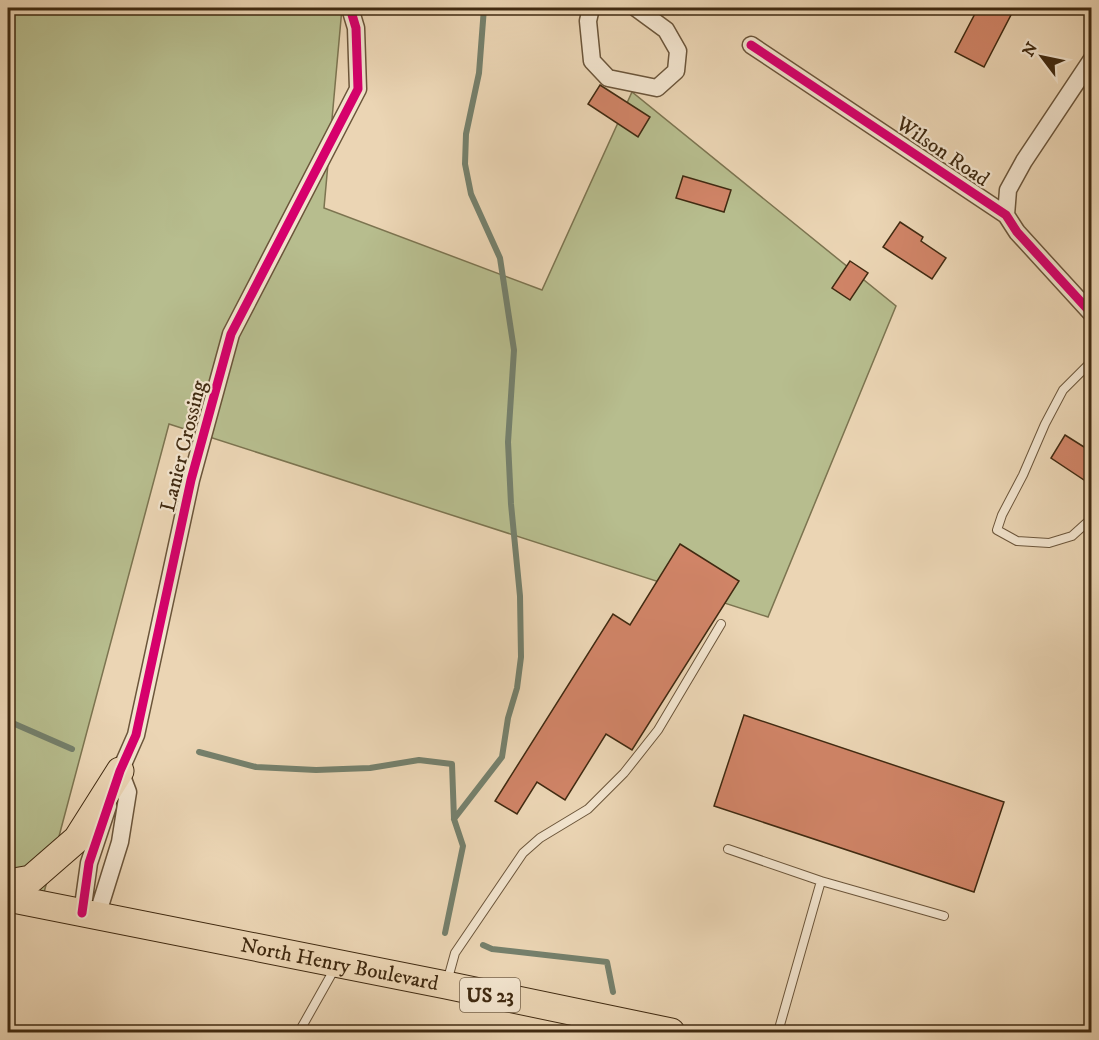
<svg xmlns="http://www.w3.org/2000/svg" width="1099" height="1040" viewBox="0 0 1099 1040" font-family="'IM FELL DW Pica',serif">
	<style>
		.green { fill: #b7bd8e; stroke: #7c7450; stroke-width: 1.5 }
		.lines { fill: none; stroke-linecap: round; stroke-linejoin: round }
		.stream { stroke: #75806c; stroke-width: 6 }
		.building { fill: #d08467; stroke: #402a11; stroke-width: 1.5 }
		.lane-casing { stroke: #6b553a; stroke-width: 10 }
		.street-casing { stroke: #6b553a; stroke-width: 19 }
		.primary-casing { stroke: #402a11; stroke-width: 29 }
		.lane { stroke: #f2e4ce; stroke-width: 8 }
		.street { stroke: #f2e4ce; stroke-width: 16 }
		.primary { stroke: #ebd5b4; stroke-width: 27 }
		.cycleway-casing { stroke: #f2e4ce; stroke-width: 13 }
		.cycleway { stroke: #d6006c; stroke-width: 9 }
		.labels { text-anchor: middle; stroke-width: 4.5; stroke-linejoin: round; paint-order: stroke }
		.shield { fill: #f2e4ce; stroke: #75624a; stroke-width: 1.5 }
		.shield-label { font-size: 20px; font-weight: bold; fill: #402a11 }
		.street-label { font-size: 21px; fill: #402a11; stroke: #f2e4ce }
	</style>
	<rect width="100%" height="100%" fill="#ebd5b4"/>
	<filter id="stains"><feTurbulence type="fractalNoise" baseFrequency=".00333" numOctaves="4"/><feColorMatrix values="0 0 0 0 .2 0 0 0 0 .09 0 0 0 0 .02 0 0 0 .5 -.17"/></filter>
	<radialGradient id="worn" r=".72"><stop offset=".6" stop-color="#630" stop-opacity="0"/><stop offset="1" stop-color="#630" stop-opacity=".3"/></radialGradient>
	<!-- green -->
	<path class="green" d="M 8,8 L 342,8 L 324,208 L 542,290 L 632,92 L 896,306 L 768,617 L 169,424 L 38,915 L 8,908 Z"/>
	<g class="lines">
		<!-- stream -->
		<path class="stream" d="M 8,721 L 72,749
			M 199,752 L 256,767 L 316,770 L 370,768 L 419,760 L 452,764 L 454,819 L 463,846 L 445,933
			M 454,819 L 502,757 L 508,718 L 517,688 L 521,657 L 520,596 L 511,504 L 508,442 L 514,350 L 500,258 L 471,194 L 465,164 L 466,134 L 479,73 L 484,8
			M 483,945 L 492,949 L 607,962 L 613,992"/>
	</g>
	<!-- building -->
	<path class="building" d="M 978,8 L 1006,8 L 1013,11 L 984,67 L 955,52 Z
		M 600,85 L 650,117 L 638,137 L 588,104 Z
		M 683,176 L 731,190 L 724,212 L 676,198 Z
		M 900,222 L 923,237 L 921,241 L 946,258 L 932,279 L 883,247 Z
		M 850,261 L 868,273 L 850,300 L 832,288 Z
		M 1065,435 L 1092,452 L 1090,484 L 1051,458 Z
		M 680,544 L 739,581 L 632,750 L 606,734 L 565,800 L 537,782 L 517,814 L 495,801 L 613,614 L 630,625 Z
		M 744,715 L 1004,802 L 974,892 L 714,806 Z"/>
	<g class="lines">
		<defs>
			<path id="lane" d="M 1092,361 L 1063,390 L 1045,424 L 1023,475 L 1002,515 L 997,530 L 1017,541 L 1049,543 L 1072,536 L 1092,518
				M 728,849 L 821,881 L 778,1032
				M 821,881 L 944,916
				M 447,982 L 455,953 L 523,853 L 540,838 L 588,809 L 624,773 L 658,730 L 721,624
				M 299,1032 L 335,968"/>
			<path id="street" d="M 591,8 L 588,21 L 592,61 L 608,78 L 657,88 L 676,71 L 678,51 L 666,30 L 636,8
				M 751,45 L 1006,215 L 1017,232 L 1092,314
				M 1006,215 L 1008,190 L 1024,161 L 1092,59
				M 117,778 L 136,735 L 191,480 L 231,334 L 358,89 L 356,28 L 350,8
				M 82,913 L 89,863 L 108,806
				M 97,916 L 120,842 L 128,792 L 120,771"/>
			<g id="primary">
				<path d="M 8,883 L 31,879 L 77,839 L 120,771"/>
				<path id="s1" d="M 8,898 L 446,985 L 671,1032"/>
			</g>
		</defs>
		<!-- lane casing -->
		<use href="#lane" class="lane-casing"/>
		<!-- street casing -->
		<use href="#street" class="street-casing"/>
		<!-- primary casing -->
		<use href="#primary" class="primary-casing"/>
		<!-- lane -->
		<use href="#lane" class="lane"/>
		<!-- street -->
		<use href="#street" class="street"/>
		<!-- primary -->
		<use href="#primary" class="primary"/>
		<defs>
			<path id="cycleway" d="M 751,45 L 1006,215 L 1017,232 L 1092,314
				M 82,913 L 89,863 L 120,771 L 136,735 L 191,480 L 231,334 L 358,89 L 356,28 L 350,8"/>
		</defs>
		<!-- cycleway casing -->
		<use href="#cycleway" class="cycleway-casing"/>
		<!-- cycleway -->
		<use href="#cycleway" class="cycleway"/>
	</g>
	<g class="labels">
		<!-- shield labels -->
		<rect class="shield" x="460" y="978" width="60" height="34" rx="4.5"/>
		<g class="shield-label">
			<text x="490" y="1002">US 23</text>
		</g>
		<!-- street labels -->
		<g class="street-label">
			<text transform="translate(943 151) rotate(34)" y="7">Wilson Road</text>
			<text transform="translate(183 446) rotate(-76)" y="7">Lanier Crossing</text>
			<text dy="7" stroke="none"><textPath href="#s1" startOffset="338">North Henry Boulevard</textPath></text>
		</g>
	</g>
	<!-- margin -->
	<rect width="1099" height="1040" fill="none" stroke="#ebd5b4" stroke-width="30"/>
	<rect x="9" y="9" width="1081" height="1022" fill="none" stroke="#402a11" stroke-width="3"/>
	<rect x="15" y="15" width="1069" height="1010" fill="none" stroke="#402a11" stroke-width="1.5"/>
	<!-- north arrow -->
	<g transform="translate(1042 57) rotate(302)" stroke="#f2e4ce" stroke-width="4.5" paint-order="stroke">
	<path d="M0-4.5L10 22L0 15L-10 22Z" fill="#402a11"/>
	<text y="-9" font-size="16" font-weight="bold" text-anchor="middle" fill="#402a11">N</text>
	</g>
	<rect width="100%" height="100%" filter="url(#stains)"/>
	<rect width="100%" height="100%" fill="url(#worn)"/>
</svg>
